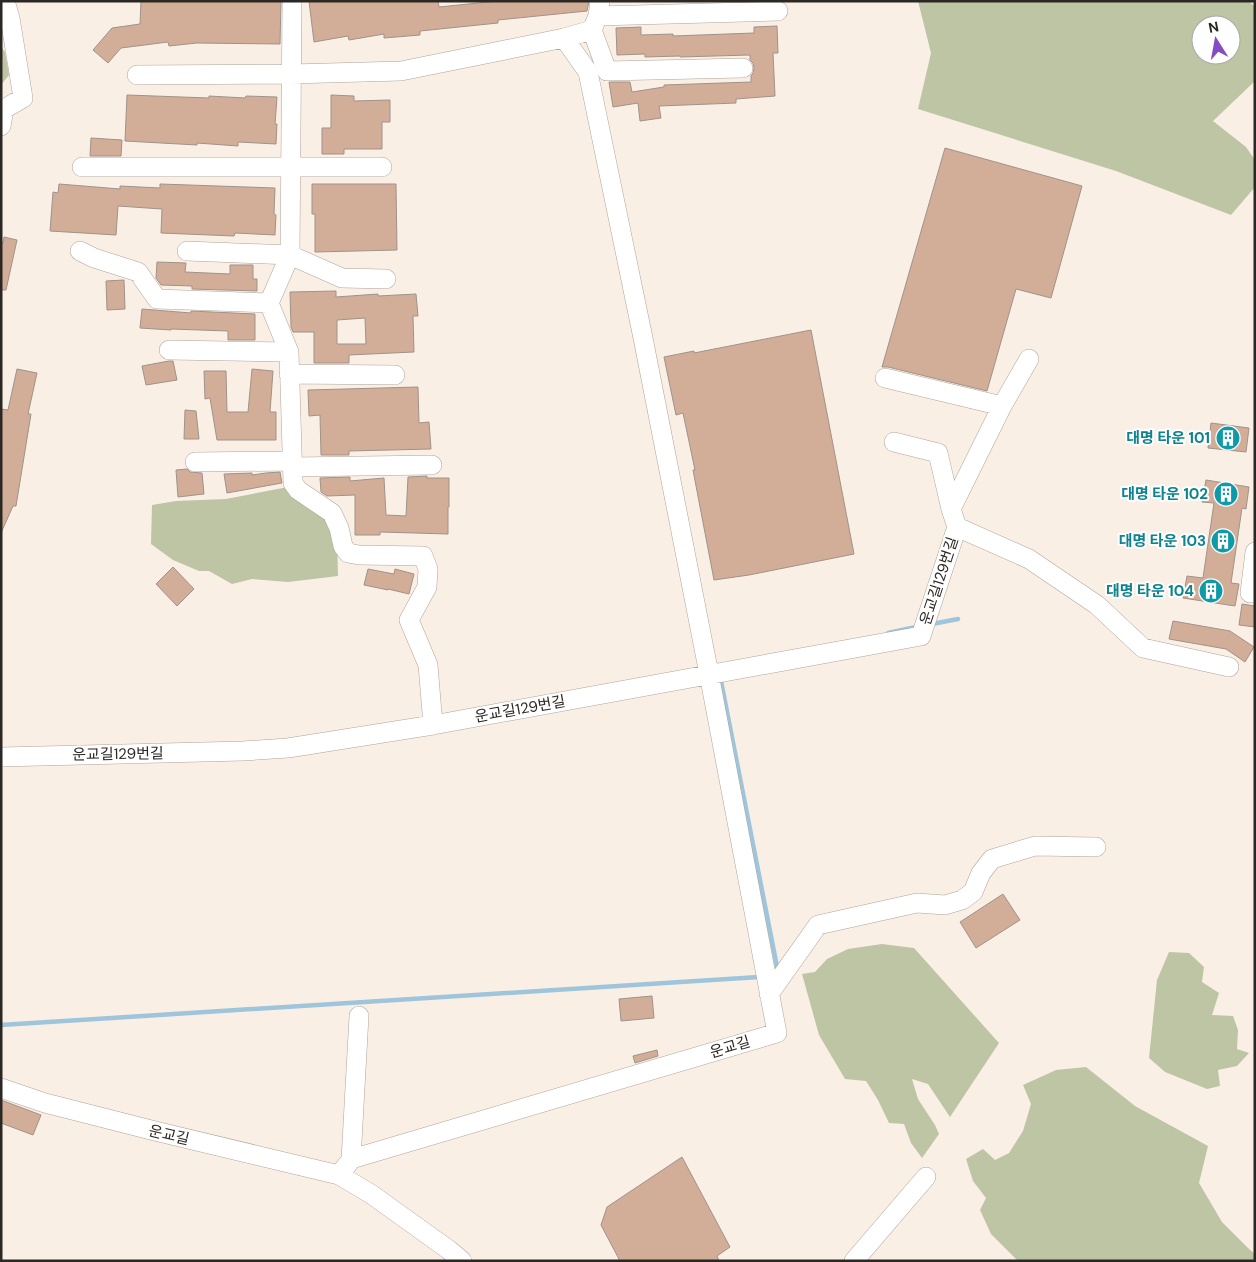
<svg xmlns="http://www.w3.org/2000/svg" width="1256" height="1262" viewBox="0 0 1256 1262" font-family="'DM Sans','Noto Sans KR',sans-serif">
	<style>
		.green { fill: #bec5a4; fill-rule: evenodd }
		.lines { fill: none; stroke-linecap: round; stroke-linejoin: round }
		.stream { stroke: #9fc5dc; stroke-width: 4.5 }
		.building { fill: #d2ae98; stroke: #a0928b; fill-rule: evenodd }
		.minor-casing { stroke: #afa49a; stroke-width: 20 }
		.minor { stroke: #fff; stroke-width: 19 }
		.labels { text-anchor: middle; stroke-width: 4; stroke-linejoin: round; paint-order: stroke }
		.culture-label { font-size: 15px; font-weight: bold; fill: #0d838f; stroke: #fefefe; text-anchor: end }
		.street-label { font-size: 15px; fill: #2b2723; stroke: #fefefe }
	</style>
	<rect width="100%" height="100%" fill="#faefe4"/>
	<!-- green -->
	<path class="green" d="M 918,1 L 1249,1 L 1255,7 L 1255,81 L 1213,121 L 1246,147 L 1255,160 L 1255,187 L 1231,215 L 1116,171 L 918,109 L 931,53 ZM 1201,25 L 1231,25 L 1231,55 L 1201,55 Z
		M 1,47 L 5,52 L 9,75 L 1,85 Z
		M 288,487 L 323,514 L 337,538 L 338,576 L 288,582 L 252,579 L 232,584 L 209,571 L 199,571 L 173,560 L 151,544 L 152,505 L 176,501 L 226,499 Z
		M 882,944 L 914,948 L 999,1043 L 950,1117 L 928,1084 L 912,1079 L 918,1099 L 935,1125 L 939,1134 L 922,1158 L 911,1143 L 904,1124 L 889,1123 L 878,1100 L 866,1081 L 845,1079 L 819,1035 L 802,974 L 815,972 L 827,959 L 848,949 Z
		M 1169,952 L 1189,953 L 1204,967 L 1202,982 L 1219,993 L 1212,1015 L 1233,1016 L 1238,1030 L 1237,1049 L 1249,1053 L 1237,1066 L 1218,1070 L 1220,1086 L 1207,1089 L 1165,1072 L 1149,1058 L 1157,980 Z
		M 1086,1067 L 1135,1106 L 1208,1146 L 1199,1183 L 1222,1222 L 1249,1249 L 1255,1254 L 1255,1261 L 1018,1261 L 991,1234 L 980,1210 L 986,1198 L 973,1181 L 966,1159 L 983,1149 L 995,1160 L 1009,1153 L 1023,1131 L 1031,1104 L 1023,1085 L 1056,1070 Z"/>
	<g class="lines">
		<!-- stream -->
		<path class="stream" d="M 932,624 L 958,619
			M 888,633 L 916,627
			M 721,681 L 778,972
			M 1,1025 L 759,977"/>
	</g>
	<!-- building -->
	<path class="building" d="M 141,1 L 281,1 L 280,44 L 197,43 L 169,46 L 168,42 L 121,48 L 108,63 L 93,50 L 112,28 L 140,24 Z
		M 309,1 L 438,1 L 439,7 L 498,1 L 589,1 L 587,11 L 498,20 L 498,23 L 420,31 L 420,35 L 384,38 L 384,34 L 349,40 L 348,36 L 314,42 Z
		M 777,26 L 778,53 L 773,53 L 775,96 L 736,99 L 736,103 L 659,106 L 661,118 L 640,121 L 638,103 L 613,107 L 609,82 L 630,82 L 632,92 L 664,87 L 664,85 L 751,82 L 751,76 L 753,73 L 754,68 L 753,63 L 750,60 L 750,55 L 680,57 L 680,56 L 645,57 L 645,54 L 617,55 L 616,28 L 641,27 L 641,35 L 673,34 L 673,36 L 754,33 L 754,27 Z
		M 127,95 L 209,98 L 209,96 L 245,98 L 246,96 L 277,97 L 275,124 L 277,124 L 276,144 L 238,142 L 238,146 L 197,143 L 197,145 L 125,141 Z
		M 331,95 L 354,96 L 354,101 L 390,100 L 390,122 L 382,122 L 382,149 L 344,149 L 344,154 L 322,154 L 322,128 L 331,128 Z
		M 91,138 L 122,140 L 121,156 L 90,156 Z
		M 945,148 L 1082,186 L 1051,298 L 1016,289 L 987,391 L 888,367 L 882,367 Z
		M 59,184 L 120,189 L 120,186 L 160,188 L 160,184 L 275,188 L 274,214 L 276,215 L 275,235 L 235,233 L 234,236 L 161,233 L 162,209 L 118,206 L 116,235 L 50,231 L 53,192 L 58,193 Z
		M 312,184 L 396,184 L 397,250 L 315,252 L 315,214 L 312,214 Z
		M 4,237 L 17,240 L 6,290 L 1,290 L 1,242 L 3,243 Z
		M 157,262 L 186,263 L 185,272 L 230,274 L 230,265 L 253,265 L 253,279 L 257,279 L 257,291 L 192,289 L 192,286 L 161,285 L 156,278 Z
		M 124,280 L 125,309 L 107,310 L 106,281 Z
		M 336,291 L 336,297 L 378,294 L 378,296 L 416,294 L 418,316 L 413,316 L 414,352 L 349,355 L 349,363 L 314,363 L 314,332 L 293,332 L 291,327 L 290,292 ZM 365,318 L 366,344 L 337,344 L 337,320 Z
		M 142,309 L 191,313 L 191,311 L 255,314 L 255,340 L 228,340 L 228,331 L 171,329 L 171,330 L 140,328 Z
		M 811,330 L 854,554 L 749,575 L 714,580 L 693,470 L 695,470 L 683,413 L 676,415 L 664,357 L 694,351 L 694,353 Z
		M 169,361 L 173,361 L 177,380 L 146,385 L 142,366 Z
		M 17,369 L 37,373 L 28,414 L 31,414 L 16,506 L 13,506 L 1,533 L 1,409 L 8,410 Z
		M 252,369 L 273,371 L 270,412 L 276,412 L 276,440 L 217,440 L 210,398 L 205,399 L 204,371 L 226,371 L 227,412 L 248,412 Z
		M 418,387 L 419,423 L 429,422 L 431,449 L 349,451 L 349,455 L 321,455 L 320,415 L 309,416 L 308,390 Z
		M 185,410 L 196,411 L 199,439 L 184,439 Z
		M 1211,423 L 1249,428 L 1246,452 L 1208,448 Z
		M 187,469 L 190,472 L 202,473 L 204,494 L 178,497 L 176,470 Z
		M 280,472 L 282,483 L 227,493 L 224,474 L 252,473 L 252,475 L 266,473 Z
		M 427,476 L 427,478 L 449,478 L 449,507 L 448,507 L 448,534 L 380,532 L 380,535 L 355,535 L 355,495 L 327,496 L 321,492 L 320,478 L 350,477 L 350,481 L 384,478 L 386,515 L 406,516 L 408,477 Z
		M 1206,480 L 1249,487 L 1246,509 L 1242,508 L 1231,583 L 1239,584 L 1235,606 L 1183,598 L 1187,576 L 1203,578 L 1214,503 L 1202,502 Z
		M 173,567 L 194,589 L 177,606 L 156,584 Z
		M 368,569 L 394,574 L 395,569 L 414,574 L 409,594 L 388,589 L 388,590 L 364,585 Z
		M 1242,604 L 1255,606 L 1255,627 L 1239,625 Z
		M 1173,621 L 1230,631 L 1254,647 L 1245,662 L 1226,649 L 1169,639 Z
		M 1003,894 L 1020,920 L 976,948 L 960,922 Z
		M 652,996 L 654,1018 L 621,1021 L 619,999 Z
		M 657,1050 L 658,1056 L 635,1063 L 633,1056 Z
		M 1,1100 L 41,1115 L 33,1135 L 1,1123 Z
		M 682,1157 L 730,1247 L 717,1256 L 719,1261 L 620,1261 L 601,1225 L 607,1207 Z"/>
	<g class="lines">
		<defs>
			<path id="minor" d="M 292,1 L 290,255 L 269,303 L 289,352 L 293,483 L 298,490 L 332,513 L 339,528 L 343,546 L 348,553 L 359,555 L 423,556 L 428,569 L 427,587 L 409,620 L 428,665 L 433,725
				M 598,16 L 778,11
				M 592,30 L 607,71 L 743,68
				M 137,75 L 291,74 L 401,71 L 564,38 L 592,30 L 598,16 L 600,1
				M 1,126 L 4,109 L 23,98 L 10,18 L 5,1
				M 82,167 L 382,167
				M 80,251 L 94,258 L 138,272 L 157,299 L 269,303
				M 187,251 L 290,255 L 342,278 L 386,279
				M 169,350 L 289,352
				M 289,374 L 395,375
				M 885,378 L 1002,406
				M 195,462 L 292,461
				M 293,467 L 432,465
				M 951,509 L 1002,406 L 1029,359
				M 957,527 L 1029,559 L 1097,605 L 1143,648 L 1229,667
				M 1255,552 L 1250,593 L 1255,593
				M 1,757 L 243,751 L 288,748 L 433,725 L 921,636 L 957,527 L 951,509 L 938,453 L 894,442
				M 769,994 L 818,925 L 917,903 L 945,905 L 962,900 L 973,892 L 981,873 L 992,859 L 1035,846 L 1096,847
				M 1,1088 L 45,1103 L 155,1131 L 339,1175 L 371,1194 L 449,1250 L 462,1261
				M 351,1160 L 359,1016
				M 339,1175 L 351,1160 L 355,1158 L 777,1033 L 709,674 L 643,338 L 588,72 L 564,38
				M 854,1261 L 926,1177"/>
		</defs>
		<!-- minor casing -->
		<use href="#minor" class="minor-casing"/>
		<!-- minor -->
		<use href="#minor" class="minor"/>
	</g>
	<!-- icons -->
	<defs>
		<symbol id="building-disc" viewBox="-11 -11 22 22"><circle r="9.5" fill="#0f9aa8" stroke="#fefefe"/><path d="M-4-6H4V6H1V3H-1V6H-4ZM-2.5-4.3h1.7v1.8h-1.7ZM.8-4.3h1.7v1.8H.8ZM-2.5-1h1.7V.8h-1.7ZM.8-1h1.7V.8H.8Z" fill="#fff"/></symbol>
	</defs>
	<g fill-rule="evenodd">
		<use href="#building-disc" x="1214" y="424" width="28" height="28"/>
		<use href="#building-disc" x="1212" y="480" width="28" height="28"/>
		<use href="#building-disc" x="1209" y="527" width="28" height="28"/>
		<use href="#building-disc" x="1197" y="577" width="28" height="28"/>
	</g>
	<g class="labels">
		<!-- culture labels -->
		<g class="culture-label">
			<text x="1210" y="443">대명 타운 101</text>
			<text x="1208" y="499">대명 타운 102</text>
			<text x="1206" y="546">대명 타운 103</text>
			<text x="1194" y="596">대명 타운 104</text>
		</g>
		<!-- street labels -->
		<g class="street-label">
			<text transform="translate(939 581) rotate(-72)" y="5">운교길129번길</text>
			<text transform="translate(520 709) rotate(-10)" y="5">운교길129번길</text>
			<text transform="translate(118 754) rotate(-1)" y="5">운교길129번길</text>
			<text transform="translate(730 1047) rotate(-17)" y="5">운교길</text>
			<text transform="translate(169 1135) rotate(13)" y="5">운교길</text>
		</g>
	</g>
	<!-- border -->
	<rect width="1256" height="1262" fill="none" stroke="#2b2723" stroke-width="5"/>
	<!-- north arrow -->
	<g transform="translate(1216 40) rotate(349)"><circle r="24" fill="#fefefe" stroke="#aaa8a6"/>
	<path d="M0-4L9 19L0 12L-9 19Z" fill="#854dc5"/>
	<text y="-8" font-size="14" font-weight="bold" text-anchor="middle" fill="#2b2723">N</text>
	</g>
</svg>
